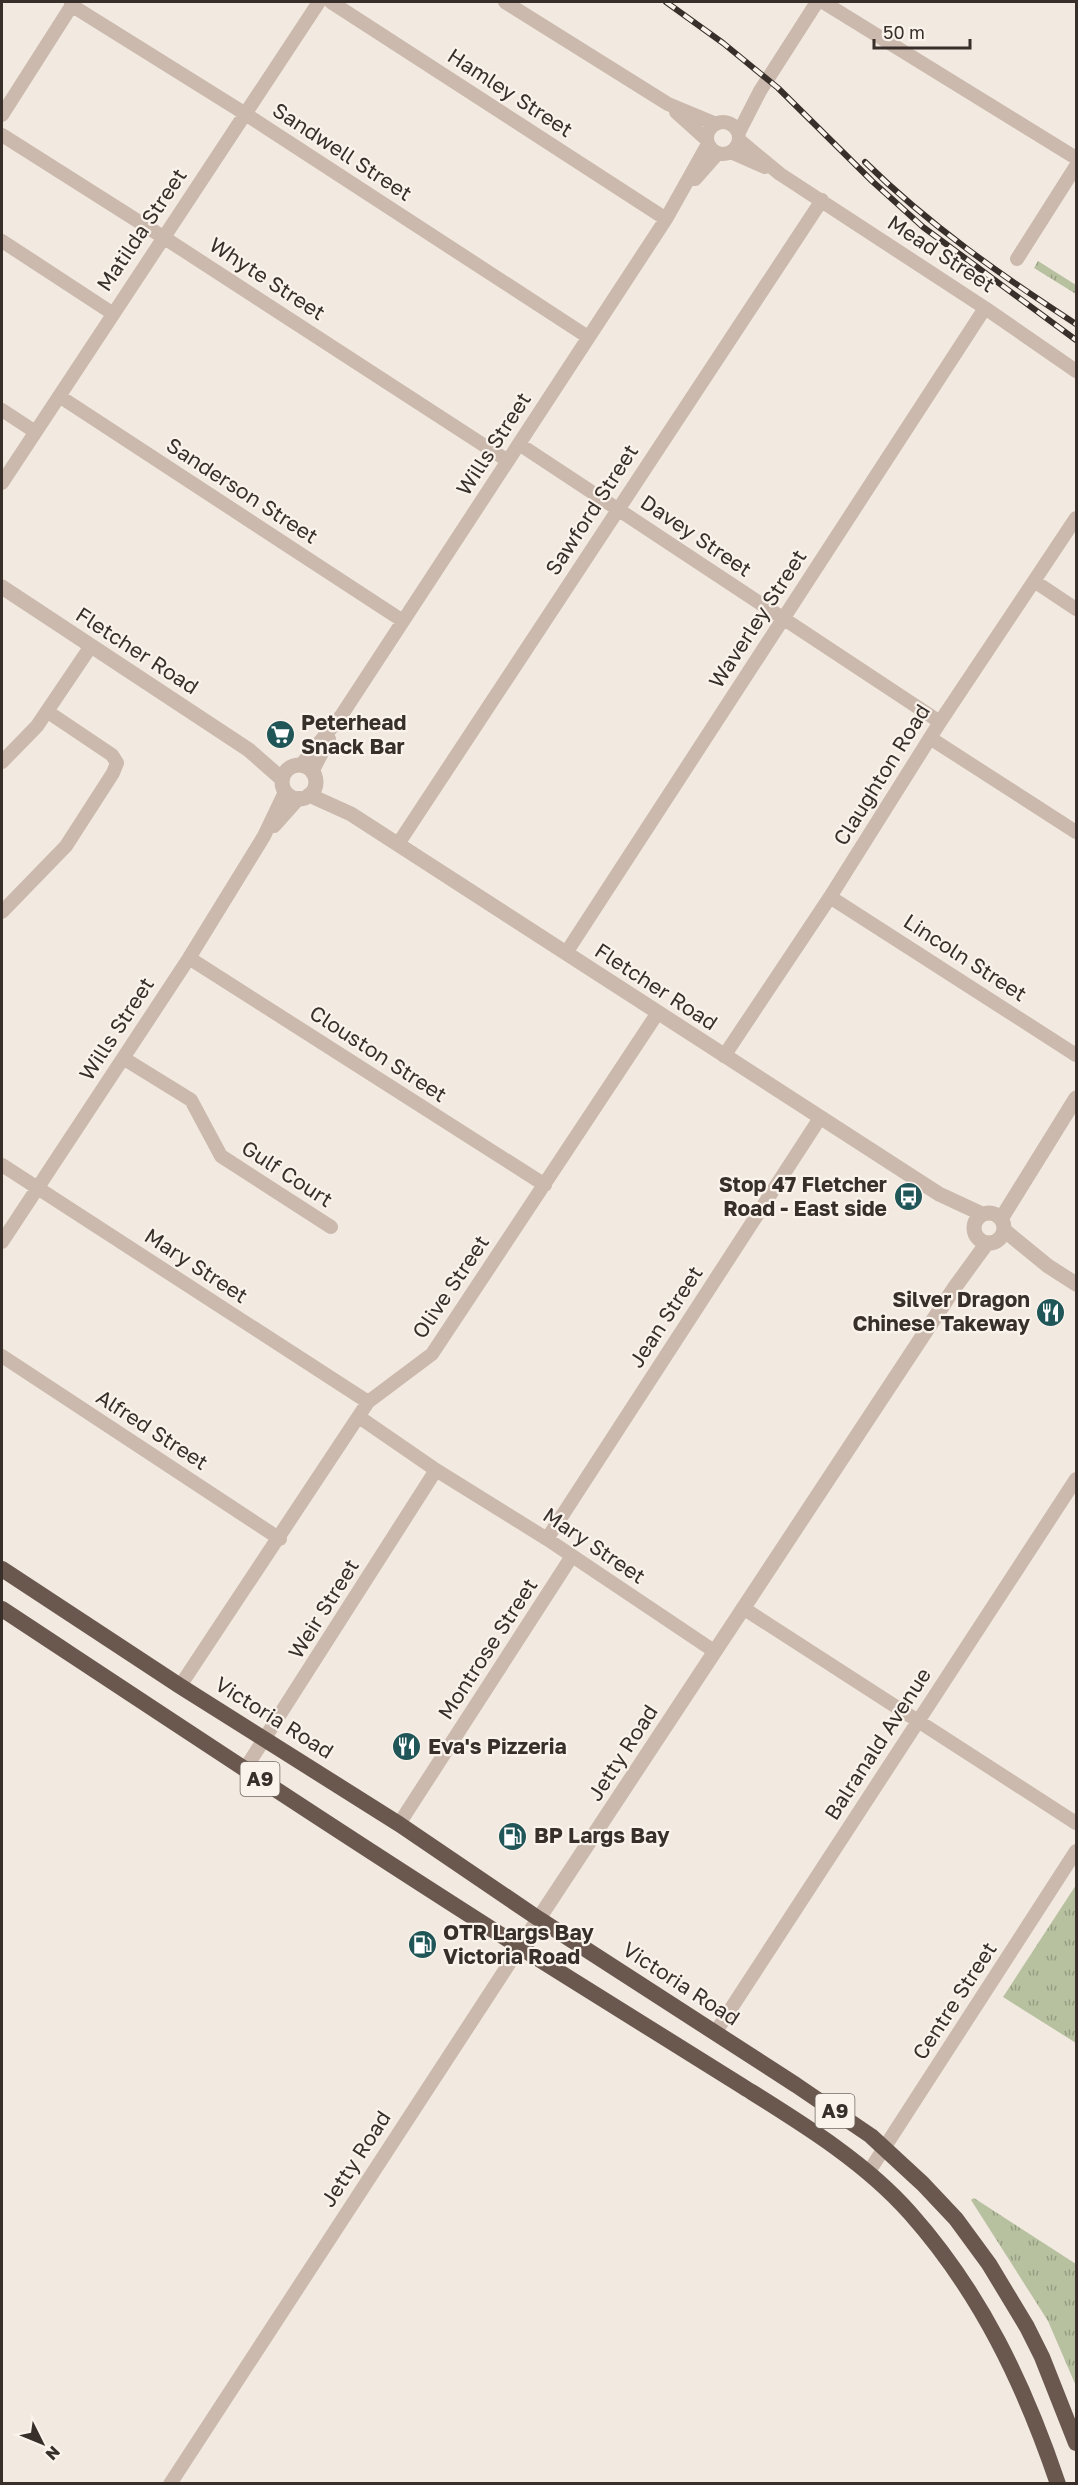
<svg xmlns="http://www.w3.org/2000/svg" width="1078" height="2485" viewBox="0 0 1078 2485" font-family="'Golos Text',sans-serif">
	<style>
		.grass { fill: url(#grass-tufts) }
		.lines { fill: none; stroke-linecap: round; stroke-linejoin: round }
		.minor { stroke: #cab9ac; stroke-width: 14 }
		.tertiary { stroke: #cab9ac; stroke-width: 15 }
		.trunk { stroke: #6a584f; stroke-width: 16 }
		.rail-casing { stroke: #382f2a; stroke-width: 6 }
		.rail { stroke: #faf3ec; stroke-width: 4; stroke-dasharray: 11; stroke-linecap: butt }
		.labels { text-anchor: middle; stroke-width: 4.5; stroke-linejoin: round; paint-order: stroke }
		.shield { fill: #faf3ec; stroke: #726a64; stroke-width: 1.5 }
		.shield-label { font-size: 20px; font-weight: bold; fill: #382f2a }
		.street-label { font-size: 21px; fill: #382f2a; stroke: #faf3ec }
		.poi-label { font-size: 21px; font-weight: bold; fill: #382f2a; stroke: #faf3ec; text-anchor: start }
	</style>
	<defs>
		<pattern id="grass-tufts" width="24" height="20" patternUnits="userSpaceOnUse" patternTransform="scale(1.5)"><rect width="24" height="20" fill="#b7c1a0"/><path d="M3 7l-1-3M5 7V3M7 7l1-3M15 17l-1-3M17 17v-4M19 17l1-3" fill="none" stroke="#969d83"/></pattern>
	</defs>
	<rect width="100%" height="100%" fill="#f2e9e0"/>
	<!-- grass -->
	<path class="grass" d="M 1038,261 L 1076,285 L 1076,294 L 1034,268 Z
		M 1076,1885 L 1076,2043 L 1003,1997 Z
		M 974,2198 L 1076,2264 L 1076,2386 L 1048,2321 L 971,2200 Z"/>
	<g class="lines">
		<!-- minor -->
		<path class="minor" d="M 331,2 L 666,219
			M 505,2 L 668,104 L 716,124
			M 823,2 L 1076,158
			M 71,5 L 236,108 L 588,337
			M 676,112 L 706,139
			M 2,115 L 74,2
			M707 138a16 16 0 1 1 32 0a16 16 0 1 1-32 0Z
			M 739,132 L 760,91 L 817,2
			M 2,135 L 163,237 L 508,461
			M 739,140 L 780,174 L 985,308 L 1076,371
			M 731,152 L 765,167
			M 695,179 L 718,153
			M 2,241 L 112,313
			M 1017,259 L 1076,166
			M 59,396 L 403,621
			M 2,410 L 34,431
			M 519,444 L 940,722
			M 2,483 L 319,2
			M 1034,581 L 1076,609
			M 930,738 L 1076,832
			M 2,762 L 37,726 L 91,646
			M 301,765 L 341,716 L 666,219 L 708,144
			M 312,772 L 329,739
			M 274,826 L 299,798
			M 398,844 L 822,200
			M 830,897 L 1076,1055
			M 2,912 L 66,846 L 113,773 L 117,763 L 112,755 L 48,712
			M 566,953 L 985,308
			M 189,958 L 545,1185
			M 724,1056 L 830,897 L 940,722 L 1076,518
			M 123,1058 L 191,1100 L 221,1156 L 331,1227
			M 2,1165 L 368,1402
			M 2,1242 L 189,958 L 264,836 L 285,792
			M 2,1356 L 280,1539
			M 359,1417 L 436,1470 L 547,1539 L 714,1651
			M 547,1539 L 820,1118
			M 743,1608 L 1076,1823
			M 180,1686 L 368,1402 L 432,1354 L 657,1014
			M 245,1769 L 436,1470
			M 399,1824 L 572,1556
			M 715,2033 L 1076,1479
			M 868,2173 L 1076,1851
			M 170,2484 L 520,1947"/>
		<!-- tertiary -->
		<path class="tertiary" d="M 2,587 L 249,750 L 282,779
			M282 782a17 17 0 1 1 34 0a17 17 0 1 1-34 0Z
			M 309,795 L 351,814 L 939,1194 L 982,1214
			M974 1228a15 15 0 1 1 30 0a15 15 0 1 1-30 0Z
			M 1001,1219 L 1076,1098
			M 1004,1230 L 1048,1266 L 1076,1284
			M 520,1947 L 955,1287 L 987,1243"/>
		<!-- trunk -->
		<path class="trunk" d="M 2,1569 L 180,1686 L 399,1824 L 539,1919 L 796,2085 L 871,2136 L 923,2184 L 956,2219 L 989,2264 L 1027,2327 L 1042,2357 L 1076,2443
			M 2,1609 C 190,1733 378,1858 569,1978 C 627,2014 684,2050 742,2086 C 801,2123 864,2161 910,2213 C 981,2293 1024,2384 1058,2484"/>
		<defs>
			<path id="rail" d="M 666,2 L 723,43 L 778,88 L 872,181 L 923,227 L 1076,340
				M 865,162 C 929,225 1002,276 1076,324"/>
		</defs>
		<!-- rail casing -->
		<use href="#rail" class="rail-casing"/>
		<!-- rail -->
		<use href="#rail" class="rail"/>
	</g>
	<!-- icons -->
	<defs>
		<symbol id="supermarket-disc" viewBox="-11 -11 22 22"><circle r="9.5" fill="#215659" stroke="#faf3ec"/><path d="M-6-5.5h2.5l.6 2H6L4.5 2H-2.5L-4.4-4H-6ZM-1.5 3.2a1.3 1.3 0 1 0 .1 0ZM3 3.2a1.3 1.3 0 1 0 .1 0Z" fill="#fff"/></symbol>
		<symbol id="bus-disc" viewBox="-11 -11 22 22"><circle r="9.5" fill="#215659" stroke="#faf3ec"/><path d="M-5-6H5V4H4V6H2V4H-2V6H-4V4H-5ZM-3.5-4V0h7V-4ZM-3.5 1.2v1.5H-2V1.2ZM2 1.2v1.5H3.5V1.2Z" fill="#fff"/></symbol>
		<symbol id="restaurant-disc" viewBox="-11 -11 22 22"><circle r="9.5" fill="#215659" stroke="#faf3ec"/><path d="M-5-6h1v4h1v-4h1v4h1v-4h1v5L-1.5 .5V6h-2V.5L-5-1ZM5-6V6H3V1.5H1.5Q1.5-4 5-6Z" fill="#fff"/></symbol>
		<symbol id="fuel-disc" viewBox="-11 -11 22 22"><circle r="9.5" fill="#215659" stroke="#faf3ec"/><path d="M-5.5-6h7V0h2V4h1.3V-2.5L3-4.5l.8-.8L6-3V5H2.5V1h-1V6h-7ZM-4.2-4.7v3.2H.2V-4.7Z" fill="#fff"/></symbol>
	</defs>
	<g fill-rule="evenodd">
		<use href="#supermarket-disc" x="264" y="718" width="33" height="33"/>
		<use href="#bus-disc" x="892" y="1180" width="33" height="33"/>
		<use href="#restaurant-disc" x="1034" y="1296" width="33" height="33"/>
		<use href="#restaurant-disc" x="390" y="1730" width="33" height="33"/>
		<use href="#fuel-disc" x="496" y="1820" width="33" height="33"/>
		<use href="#fuel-disc" x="406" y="1928" width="33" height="33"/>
	</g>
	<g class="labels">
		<!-- shield labels -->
		<g class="shield">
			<rect x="240.5" y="1762" width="39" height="34" rx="4.5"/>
			<rect x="815.5" y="2094" width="39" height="34" rx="4.5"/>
		</g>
		<g class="shield-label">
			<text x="260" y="1786">A9</text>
			<text x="835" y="2118">A9</text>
		</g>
		<!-- street labels -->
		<g class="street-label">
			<text transform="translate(510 93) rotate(33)" y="7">Hamley Street</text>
			<text transform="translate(342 152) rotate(33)" y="7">Sandwell Street</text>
			<text transform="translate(142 230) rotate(-56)" y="7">Matilda Street</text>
			<text transform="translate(941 254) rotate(33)" y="7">Mead Street</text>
			<text transform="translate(267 279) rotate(33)" y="7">Whyte Street</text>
			<text transform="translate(494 444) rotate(-57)" y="7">Wills Street</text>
			<text transform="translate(242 491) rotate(33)" y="7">Sanderson Street</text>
			<text transform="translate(592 510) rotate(-57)" y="7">Sawford Street</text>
			<text transform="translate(696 536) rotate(34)" y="7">Davey Street</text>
			<text transform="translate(758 619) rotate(-57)" y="7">Waverley Street</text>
			<text transform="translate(137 651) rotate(33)" y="7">Fletcher Road</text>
			<text transform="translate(882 775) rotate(-58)" y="7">Claughton Road</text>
			<text transform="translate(965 958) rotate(33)" y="7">Lincoln Street</text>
			<text transform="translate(656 987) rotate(33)" y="7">Fletcher Road</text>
			<text transform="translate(117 1029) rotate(-57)" y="7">Wills Street</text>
			<text transform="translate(378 1054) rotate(33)" y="7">Clouston Street</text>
			<text transform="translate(287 1174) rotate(33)" y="7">Gulf Court</text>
			<text transform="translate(196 1266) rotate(33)" y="7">Mary Street</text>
			<text transform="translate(451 1287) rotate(-56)" y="7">Olive Street</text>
			<text transform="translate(666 1317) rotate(-57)" y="7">Jean Street</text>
			<text transform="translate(152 1430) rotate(33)" y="7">Alfred Street</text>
			<text transform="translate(594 1546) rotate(34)" y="7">Mary Street</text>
			<text transform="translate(324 1609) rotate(-58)" y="7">Weir Street</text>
			<text transform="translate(488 1649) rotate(-57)" y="7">Montrose Street</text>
			<text transform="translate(274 1718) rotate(32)" y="7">Victoria Road</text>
			<text transform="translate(878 1744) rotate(-57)" y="7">Balranald Avenue</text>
			<text transform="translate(623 1753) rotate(-57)" y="7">Jetty Road</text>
			<text transform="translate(681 1984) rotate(33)" y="7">Victoria Road</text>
			<text transform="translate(955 2001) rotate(-57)" y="7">Centre Street</text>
			<text transform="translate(356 2159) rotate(-57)" y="7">Jetty Road</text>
		</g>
		<!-- poi labels -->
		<g class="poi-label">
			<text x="301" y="730">Peterhead<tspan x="301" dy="24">Snack Bar</tspan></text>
			<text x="887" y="1192" text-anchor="end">Stop 47 Fletcher<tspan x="887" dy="24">Road - East side</tspan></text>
			<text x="1030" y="1307" text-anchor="end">Silver Dragon<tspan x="1030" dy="24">Chinese Takeway</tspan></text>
			<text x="428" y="1754">Eva's Pizzeria</text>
			<text x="534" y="1843">BP Largs Bay</text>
			<text x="443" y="1940">OTR Largs Bay<tspan x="443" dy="24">Victoria Road</tspan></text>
		</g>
	</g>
	<!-- border -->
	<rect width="1078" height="2485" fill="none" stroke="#382f2a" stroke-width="6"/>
	<!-- north arrow -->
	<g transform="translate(42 2443) rotate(133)" stroke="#faf3ec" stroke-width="4.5" paint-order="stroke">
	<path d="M0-4.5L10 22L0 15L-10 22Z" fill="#382f2a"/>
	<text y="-9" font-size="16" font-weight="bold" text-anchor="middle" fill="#382f2a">N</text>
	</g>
	<!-- scale -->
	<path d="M874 39v9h96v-9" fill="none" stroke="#382f2a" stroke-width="3"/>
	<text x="883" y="39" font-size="18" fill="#382f2a" stroke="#faf3ec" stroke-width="4.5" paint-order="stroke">50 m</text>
</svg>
